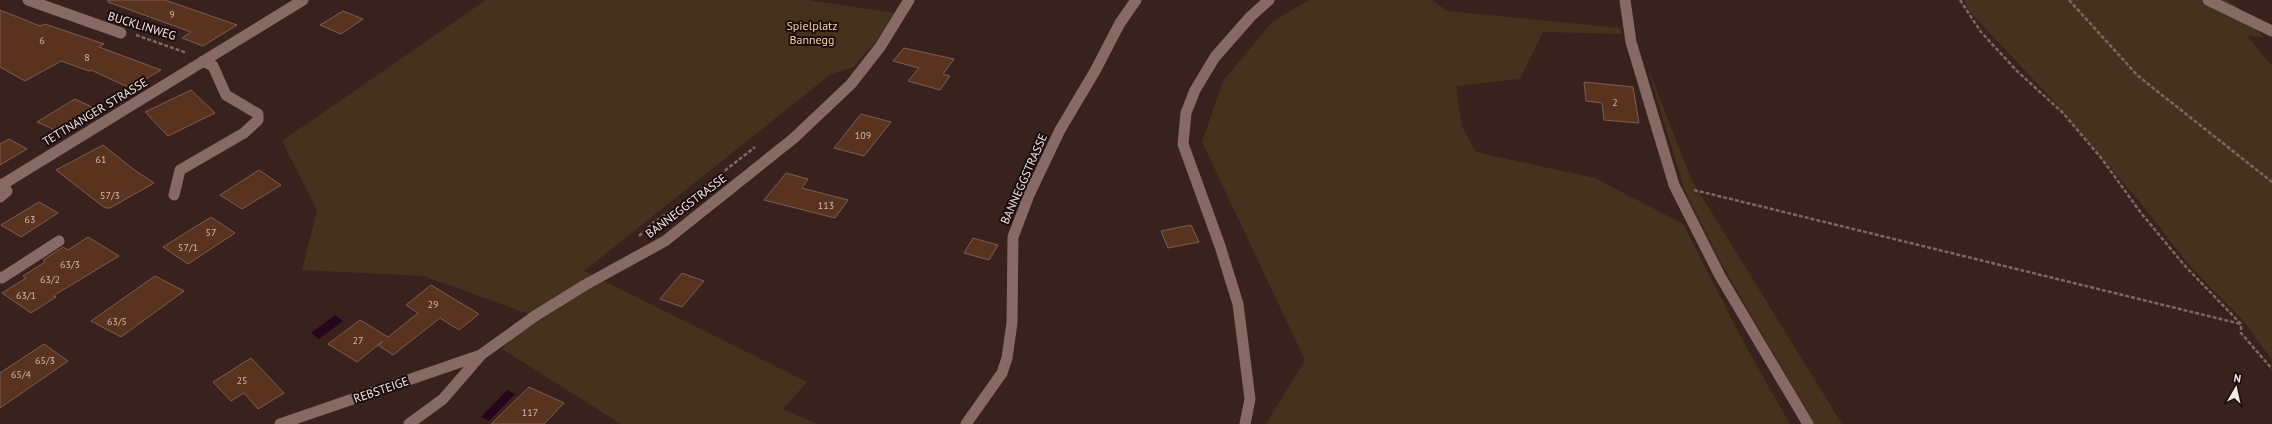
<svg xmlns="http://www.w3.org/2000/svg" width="2272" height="424" viewBox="0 0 2272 424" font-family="'PT Sans',sans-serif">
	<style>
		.green { fill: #46321c }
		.water { fill: #26051a }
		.building { fill: #5a331f; stroke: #785f53 }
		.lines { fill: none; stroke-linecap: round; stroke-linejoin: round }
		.path { stroke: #7d6764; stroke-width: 2.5; stroke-dasharray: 4 2; stroke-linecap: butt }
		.service { stroke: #876a66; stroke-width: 11 }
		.minor { stroke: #876a66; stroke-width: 11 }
		.labels { text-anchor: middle; stroke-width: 4; stroke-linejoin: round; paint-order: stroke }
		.number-label { font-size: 10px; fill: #cfb8b2 }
		.street-label { font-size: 12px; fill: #f6e5e3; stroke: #190e0d }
		.park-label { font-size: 12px; fill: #fad0a3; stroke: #190e0d }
	</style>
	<rect width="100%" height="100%" fill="#39211e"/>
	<!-- green -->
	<path class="green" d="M 486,0 L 808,0 L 894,13 L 877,40 L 854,67 L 831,74 L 584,271 L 807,382 L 783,409 L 817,424 L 621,424 L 502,349 L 534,316 L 424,276 L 302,270 L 317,210 L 282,141 Z
		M 1309,0 L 1432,0 L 1447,11 L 1619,28 L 1623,34 L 1543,32 L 1520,79 L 1456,86 L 1462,127 L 1476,152 L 1595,178 L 1683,224 L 1744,343 L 1790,424 L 1266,424 L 1305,360 L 1202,142 L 1223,81 L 1273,21 Z
		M 1964,0 L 2227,0 L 2235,5 L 2264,37 L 2247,36 L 2272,66 L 2272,360 L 2242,319 L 2189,265 L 2140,202 L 2050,97 L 1970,12 Z
		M 1646,63 L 1691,179 L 1842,424 L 1814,424 L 1721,263 L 1685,191 Z"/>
	<!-- water -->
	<path class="water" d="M 335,315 L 343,321 L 319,339 L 311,333 Z
		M 507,390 L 515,394 L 489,421 L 481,417 Z"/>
	<!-- building -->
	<path class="building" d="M 108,0 L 165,0 L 237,25 L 203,46 L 182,38 L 191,32 L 108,2 Z
		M 0,10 L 40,26 L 45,24 L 104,44 L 99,47 L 161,70 L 130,88 L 91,70 L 89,71 L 61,61 L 25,81 L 0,67 Z
		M 343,11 L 363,19 L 341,34 L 320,25 Z
		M 904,48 L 954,59 L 943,74 L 950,76 L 940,90 L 908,81 L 919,68 L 893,61 Z
		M 1584,82 L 1633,87 L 1639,123 L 1604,120 L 1602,103 L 1586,101 Z
		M 191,90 L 215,113 L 168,136 L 145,112 Z
		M 75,99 L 94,108 L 57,131 L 37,122 Z
		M 861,114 L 891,122 L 864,156 L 834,148 Z
		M 9,139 L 27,149 L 0,165 L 0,144 Z
		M 103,145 L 133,169 L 154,183 L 110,208 L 105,208 L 56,170 Z
		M 259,170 L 281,185 L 242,209 L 220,195 Z
		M 786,173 L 808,179 L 802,188 L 848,200 L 835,218 L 764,200 Z
		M 39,202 L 58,213 L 21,237 L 1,225 Z
		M 211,217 L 235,233 L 188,264 L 163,247 Z
		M 1191,225 L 1199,242 L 1168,248 L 1161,231 Z
		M 88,237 L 119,256 L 53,296 L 56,297 L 31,313 L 2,293 L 26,278 L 23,276 L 45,262 L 43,260 L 63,247 L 68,250 Z
		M 973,238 L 998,245 L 989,260 L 964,253 Z
		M 682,273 L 704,281 L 682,307 L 660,299 Z
		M 155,276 L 184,291 L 121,337 L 91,321 Z
		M 431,285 L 479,314 L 459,330 L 440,318 L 393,355 L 378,345 L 383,341 L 357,362 L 328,344 L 360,320 L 388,337 L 418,313 L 406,305 Z
		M 44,344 L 68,361 L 0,408 L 0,373 Z
		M 251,358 L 284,393 L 258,409 L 244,393 L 231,401 L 213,382 Z
		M 529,387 L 564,403 L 544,424 L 491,424 Z"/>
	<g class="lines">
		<!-- path -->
		<path class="path" d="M 1960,0 L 1981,32 L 2017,71 L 2063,113 L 2102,159 L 2141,213 L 2185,266 L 2241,324 L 2241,333 L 2272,369
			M 2069,0 L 2138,76 L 2272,182
			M 136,35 L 187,53
			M 1694,190 L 2241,324
			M 639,236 L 653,223 L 690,198 L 755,147"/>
		<!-- service -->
		<path class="service" d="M 0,197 L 7,191 L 2,184
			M 0,277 L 2,278 L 59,241"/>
		<!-- minor -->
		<path class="minor" d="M 28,0 L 121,33
			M 1625,0 L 1631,42 L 1674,185 L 1720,276 L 1808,424
			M 2208,0 L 2272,31
			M 0,186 L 303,0
			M 174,195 L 180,170 L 244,133 L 258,120 L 258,114 L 226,95 L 213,66 L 203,61
			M 280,424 L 481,355
			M 409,424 L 443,399 L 482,354 L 535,316 L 585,285 L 665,241 L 794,138 L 851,84 L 880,47 L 909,0
			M 966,424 L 1002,373 L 1007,358 L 1012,323 L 1013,237 L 1029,195 L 1060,130 L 1095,71 L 1120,23 L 1136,0
			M 1245,424 L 1250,399 L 1238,304 L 1220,246 L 1183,144 L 1186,113 L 1195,90 L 1215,57 L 1251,16 L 1269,0"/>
	</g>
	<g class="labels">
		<!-- number labels -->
		<g class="number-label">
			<text x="172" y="18">9</text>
			<text x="42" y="44">6</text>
			<text x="87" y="61">8</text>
			<text x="1615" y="106">2</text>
			<text x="863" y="139">109</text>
			<text x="101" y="163">61</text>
			<text x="110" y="199">57/3</text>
			<text x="826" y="209">113</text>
			<text x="30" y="223">63</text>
			<text x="211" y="236">57</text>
			<text x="188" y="251">57/1</text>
			<text x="70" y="268">63/3</text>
			<text x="50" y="283">63/2</text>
			<text x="26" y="299">63/1</text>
			<text x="433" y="308">29</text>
			<text x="117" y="325">63/5</text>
			<text x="358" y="344">27</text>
			<text x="45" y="364">65/3</text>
			<text x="21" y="378">65/4</text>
			<text x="242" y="384">25</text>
			<text x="530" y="416">117</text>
		</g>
		<!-- street labels -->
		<g class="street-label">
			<text transform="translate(142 26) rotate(17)" y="4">BUCKLINWEG</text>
			<text transform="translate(95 112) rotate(-31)" y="4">TETTNANGER STRASSE</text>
			<text transform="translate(1024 179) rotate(-66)" y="4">BANNEGGSTRASSE</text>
			<text transform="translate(686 206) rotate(-37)" y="4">BANNEGGSTRASSE</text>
			<text transform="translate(381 390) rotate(-19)" y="4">REBSTEIGE</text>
		</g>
		<!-- park labels -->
		<g class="park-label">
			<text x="812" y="30">Spielplatz<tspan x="812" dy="14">Bannegg</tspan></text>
		</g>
	</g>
	<!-- north arrow -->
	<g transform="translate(2236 388) rotate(9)" stroke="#190e0d" stroke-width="3" paint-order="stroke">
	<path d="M0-3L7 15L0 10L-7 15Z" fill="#f6e5e3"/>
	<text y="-6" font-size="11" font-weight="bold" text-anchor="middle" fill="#f6e5e3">N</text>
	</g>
</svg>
